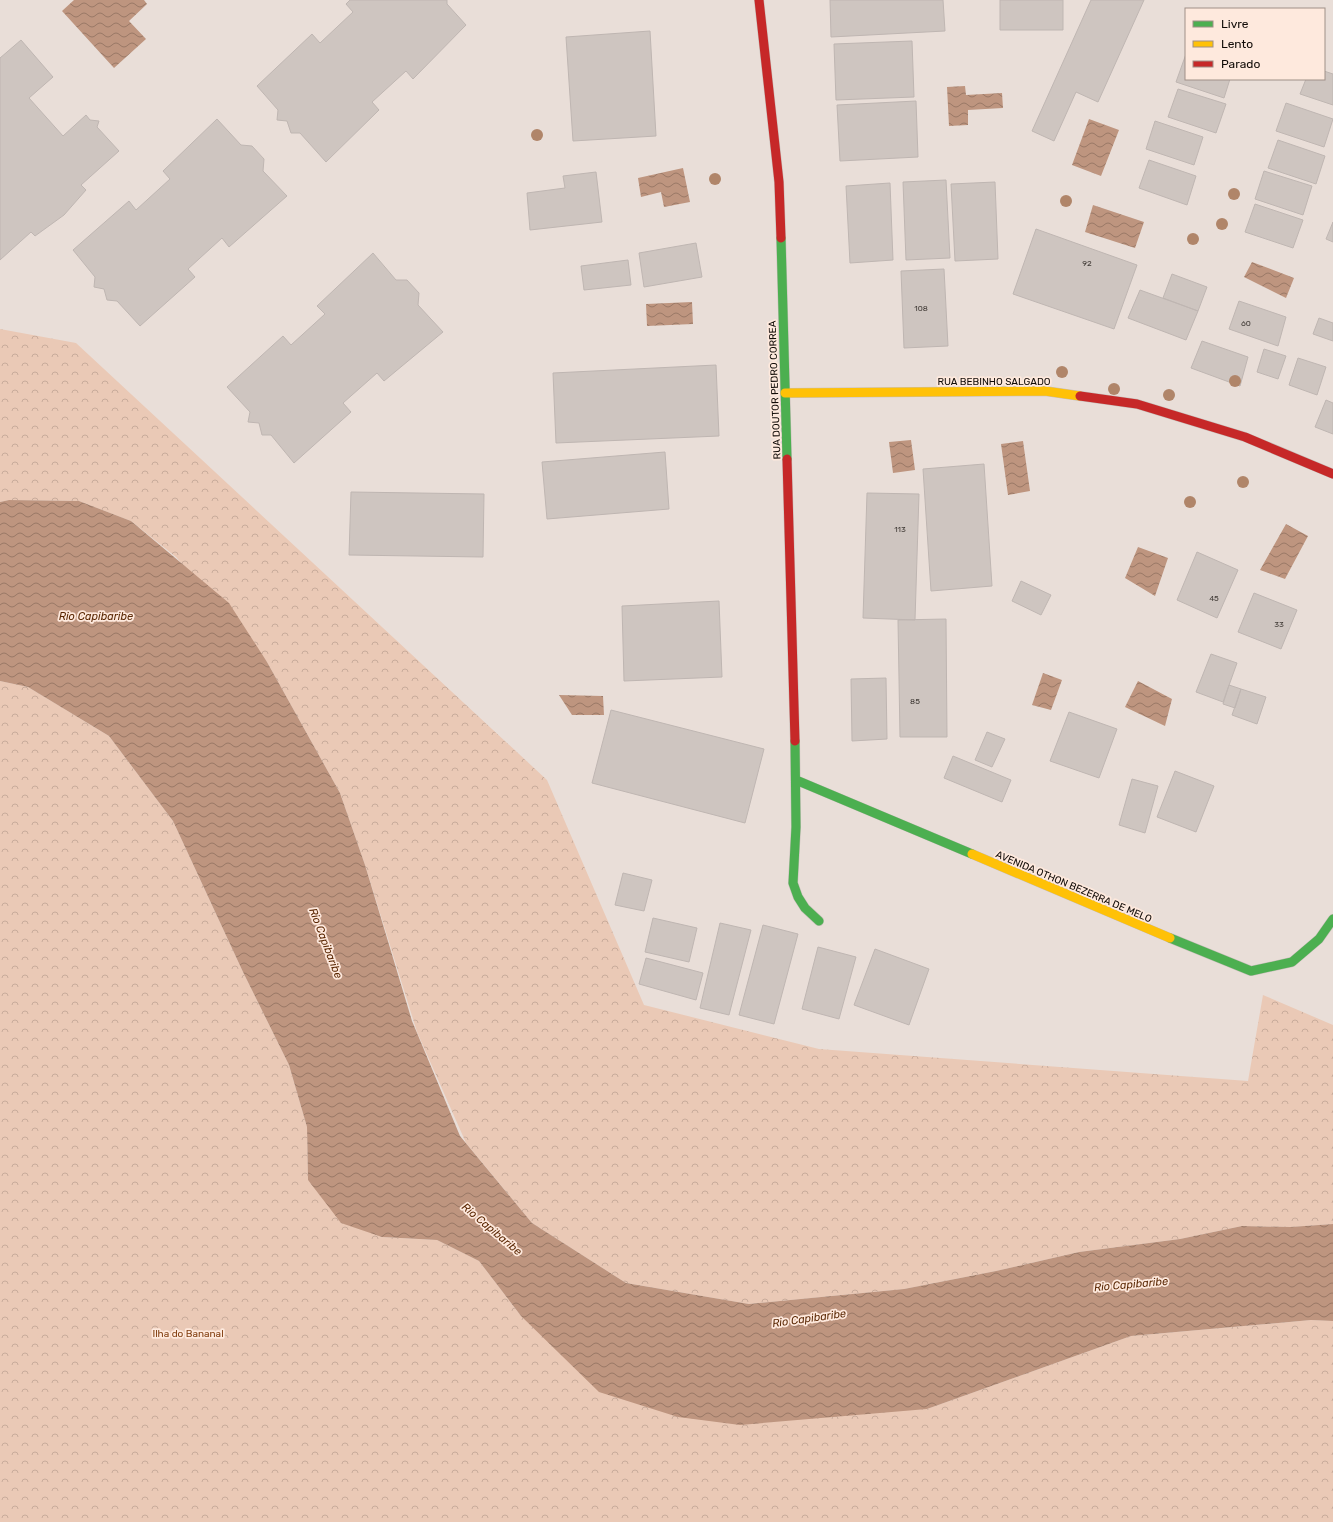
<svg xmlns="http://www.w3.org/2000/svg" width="1333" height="1522" viewBox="0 0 1333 1522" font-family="Rubik,sans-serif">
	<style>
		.forest { fill: url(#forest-crowns) }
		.water { fill: url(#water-waves) }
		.building { fill: #cec5c0; stroke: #bfb6b2 }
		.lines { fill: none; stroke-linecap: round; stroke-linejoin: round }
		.fast-casing { stroke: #c5bdb8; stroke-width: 10 }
		.slow-casing { stroke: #c5bdb8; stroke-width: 10 }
		.jam-casing { stroke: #c5bdb8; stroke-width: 10 }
		.fast { stroke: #4caf50; stroke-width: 9 }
		.slow { stroke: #ffc107; stroke-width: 9 }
		.jam { stroke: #c62828; stroke-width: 9 }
		.tree { fill: #b08569 }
		.labels { text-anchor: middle; stroke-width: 3.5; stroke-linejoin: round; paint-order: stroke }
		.number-label { font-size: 8px; fill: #423c37 }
		.street-label { font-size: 10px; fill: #110b07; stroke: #fee9dd }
		.park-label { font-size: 10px; fill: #813d0e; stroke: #fee9dd }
		.water-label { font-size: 11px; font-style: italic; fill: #5a2703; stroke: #fee9dd }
	</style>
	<defs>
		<pattern id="forest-crowns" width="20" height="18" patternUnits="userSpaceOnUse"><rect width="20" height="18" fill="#eac9b6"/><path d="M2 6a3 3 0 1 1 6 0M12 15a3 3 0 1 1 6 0" fill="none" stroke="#c8ab9b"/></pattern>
		<pattern id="water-waves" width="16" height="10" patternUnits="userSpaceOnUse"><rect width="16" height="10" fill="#be957f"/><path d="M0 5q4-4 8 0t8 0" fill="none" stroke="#997866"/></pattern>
	</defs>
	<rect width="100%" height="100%" fill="#e9ded8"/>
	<!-- forest -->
	<path class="forest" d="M 0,329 L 76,343 L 547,780 L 644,1005 L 819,1049 L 1248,1081 L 1263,995 L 1333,1025 L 1333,1224 L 1290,1227 L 1242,1226 L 1180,1239 L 1079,1252 L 996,1271 L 904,1289 L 749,1304 L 626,1283 L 532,1223 L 466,1143 L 417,1032 L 365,865 L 340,793 L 267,662 L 176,557 L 131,521 L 79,501 L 9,500 L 0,502 Z
		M 0,681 L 28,687 L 109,736 L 173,821 L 243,972 L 289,1065 L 307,1127 L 308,1180 L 382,1237 L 437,1240 L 479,1261 L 521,1316 L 927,1409 L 1131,1336 L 1311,1320 L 1333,1321 L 1333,1522 L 0,1522 Z"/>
	<!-- water -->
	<path class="water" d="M 74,0 L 144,0 L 147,4 L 129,21 L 146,39 L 114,68 L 62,11 Z
		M 965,86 L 966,95 L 1002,93 L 1003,108 L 968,110 L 968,125 L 949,126 L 947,87 Z
		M 1089,119 L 1119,130 L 1101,176 L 1072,165 Z
		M 683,168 L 690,202 L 664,207 L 661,192 L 641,197 L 638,178 Z
		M 1093,205 L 1144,222 L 1135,248 L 1085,232 Z
		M 1252,262 L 1294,278 L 1286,298 L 1244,277 Z
		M 692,302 L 693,324 L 647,326 L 646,304 Z
		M 911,440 L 915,470 L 893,473 L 889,442 Z
		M 1023,441 L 1030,491 L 1008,495 L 1001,444 Z
		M 9,500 L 79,501 L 131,521 L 229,603 L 267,662 L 340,793 L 365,865 L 412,1021 L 460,1136 L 532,1223 L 626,1283 L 749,1304 L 904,1289 L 996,1271 L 1079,1252 L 1180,1239 L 1242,1226 L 1290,1227 L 1333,1224 L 1333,1321 L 1311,1320 L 1131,1336 L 927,1409 L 740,1425 L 678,1417 L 599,1392 L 521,1316 L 479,1261 L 437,1240 L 382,1237 L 341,1223 L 308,1180 L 307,1127 L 289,1065 L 243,972 L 173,821 L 109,736 L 28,687 L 0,681 L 0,502 Z
		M 1286,524 L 1308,536 L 1285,579 L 1260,570 Z
		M 1138,547 L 1168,558 L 1155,596 L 1125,578 Z
		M 1043,673 L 1062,680 L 1051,710 L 1032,705 Z
		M 1138,681 L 1172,699 L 1165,726 L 1125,707 Z
		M 559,695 L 603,696 L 604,715 L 572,715 Z"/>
	<!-- building -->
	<path class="building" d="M 350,0 L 447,0 L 447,4 L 466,25 L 413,79 L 406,71 L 372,102 L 379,110 L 326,162 L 300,133 L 291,133 L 287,121 L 277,120 L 278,110 L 257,86 L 312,34 L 320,43 L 353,12 L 346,4 Z
		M 830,0 L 943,0 L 945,31 L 831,37 Z
		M 1000,0 L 1063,0 L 1063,30 L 1000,30 Z
		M 1091,0 L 1144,0 L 1098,102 L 1076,92 L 1054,141 L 1032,131 Z
		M 650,31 L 656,136 L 573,141 L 566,37 Z
		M 21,40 L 53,77 L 29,98 L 63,136 L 86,115 L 90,120 L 99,121 L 97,127 L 119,151 L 81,185 L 86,190 L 64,215 L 35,236 L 31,232 L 0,260 L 0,58 Z
		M 912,41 L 914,97 L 836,100 L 834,44 Z
		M 1186,54 L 1186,79 L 1230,79 L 1224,98 L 1176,82 Z
		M 1324,71 L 1333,74 L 1333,105 L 1300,94 L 1306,79 L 1324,79 Z
		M 1178,89 L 1226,104 L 1216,133 L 1168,117 Z
		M 916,101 L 918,157 L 840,161 L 837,105 Z
		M 1286,103 L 1333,119 L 1324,147 L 1276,131 Z
		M 217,119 L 241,145 L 252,146 L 264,159 L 263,171 L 287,196 L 229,247 L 222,238 L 188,269 L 195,277 L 140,326 L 117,301 L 107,300 L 104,289 L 94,287 L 95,277 L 73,250 L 129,201 L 136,210 L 170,179 L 163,171 Z
		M 1155,121 L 1203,137 L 1194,165 L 1146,149 Z
		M 1278,140 L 1325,156 L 1316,184 L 1268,168 Z
		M 1149,160 L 1196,176 L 1187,205 L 1139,188 Z
		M 1264,171 L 1312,186 L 1303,215 L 1255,199 Z
		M 596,172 L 602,222 L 530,230 L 527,193 L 565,188 L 563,176 Z
		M 946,180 L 950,258 L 906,260 L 903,182 Z
		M 995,182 L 998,259 L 955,261 L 951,184 Z
		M 890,183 L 893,260 L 850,263 L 846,186 Z
		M 1255,204 L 1303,220 L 1293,248 L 1245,232 Z
		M 1333,222 L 1333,242 L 1326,239 Z
		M 1036,229 L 1137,265 L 1114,329 L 1013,294 Z
		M 696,243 L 702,277 L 644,287 L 639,253 Z
		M 373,253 L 396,280 L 407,280 L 419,293 L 418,305 L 443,332 L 384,381 L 377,373 L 343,403 L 351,412 L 294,463 L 271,435 L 262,435 L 259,423 L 248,422 L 250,412 L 227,387 L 283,336 L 291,345 L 325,314 L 317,306 Z
		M 628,260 L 631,285 L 584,290 L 581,266 Z
		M 944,269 L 948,346 L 904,348 L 901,271 Z
		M 1172,274 L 1207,287 L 1198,311 L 1163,298 Z
		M 1140,290 L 1198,311 L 1186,340 L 1128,318 Z
		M 1239,301 L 1286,317 L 1278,346 L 1229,329 Z
		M 1319,318 L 1333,323 L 1333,341 L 1313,334 Z
		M 1202,341 L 1248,357 L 1240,386 L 1191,368 Z
		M 1264,349 L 1286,356 L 1278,379 L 1257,372 Z
		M 1298,358 L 1326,367 L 1317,395 L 1289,385 Z
		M 716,365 L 719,436 L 556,443 L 553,373 Z
		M 1326,400 L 1333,403 L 1333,434 L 1315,427 Z
		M 665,452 L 669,509 L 547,519 L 542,462 Z
		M 984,464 L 992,586 L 931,591 L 923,469 Z
		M 351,492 L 484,494 L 483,557 L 349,555 Z
		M 867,493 L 919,494 L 915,620 L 863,618 Z
		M 1197,552 L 1238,570 L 1217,618 L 1177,600 Z
		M 1021,581 L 1051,595 L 1041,615 L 1012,601 Z
		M 1254,593 L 1297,610 L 1281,649 L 1238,632 Z
		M 719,601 L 722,677 L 624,681 L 622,606 Z
		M 946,619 L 947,737 L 900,737 L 898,620 Z
		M 1211,654 L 1237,663 L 1223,702 L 1196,692 Z
		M 886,678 L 887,739 L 852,741 L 851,679 Z
		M 1229,685 L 1241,689 L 1235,708 L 1223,704 Z
		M 1241,689 L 1266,697 L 1257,724 L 1232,715 Z
		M 611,710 L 764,749 L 745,823 L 592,783 Z
		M 1069,712 L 1117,729 L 1099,778 L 1050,761 Z
		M 987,732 L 1005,739 L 992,767 L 975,760 Z
		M 953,756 L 1011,780 L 1002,802 L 944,778 Z
		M 1175,771 L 1214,786 L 1196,832 L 1157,817 Z
		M 1132,779 L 1158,786 L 1145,833 L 1119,825 Z
		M 623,873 L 652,880 L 644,911 L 615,905 Z
		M 653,918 L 697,928 L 689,962 L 645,952 Z
		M 720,923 L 751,930 L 729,1015 L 700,1008 Z
		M 763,925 L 798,934 L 774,1024 L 739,1015 Z
		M 818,947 L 856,957 L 839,1019 L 802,1009 Z
		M 875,949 L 929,969 L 909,1025 L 854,1005 Z
		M 646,958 L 703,973 L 696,1000 L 639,984 Z"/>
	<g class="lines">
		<defs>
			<path id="fast" d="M 781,238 L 787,459
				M 795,741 L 796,827 L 793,883 L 798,897 L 805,908 L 819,921
				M 796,780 L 972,854
				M 1170,938 L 1251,971 L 1292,962 L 1319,939 L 1333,919"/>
			<path id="slow" d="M 785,393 L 1045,391 L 1080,396
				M 972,854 L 1170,938"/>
			<path id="jam" d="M 759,0 L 779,182 L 781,238
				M 1080,396 L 1137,404 L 1245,437 L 1333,474
				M 787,459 L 795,741"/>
		</defs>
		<!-- fast casing -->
		<use href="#fast" class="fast-casing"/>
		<!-- slow casing -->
		<use href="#slow" class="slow-casing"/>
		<!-- jam casing -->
		<use href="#jam" class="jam-casing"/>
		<!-- fast -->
		<use href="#fast" class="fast"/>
		<!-- slow -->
		<use href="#slow" class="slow"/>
		<!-- jam -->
		<use href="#jam" class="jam"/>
	</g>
	<!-- trees -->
	<g class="tree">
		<circle cx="537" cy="135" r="6"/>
		<circle cx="715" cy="179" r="6"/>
		<circle cx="1234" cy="194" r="6"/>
		<circle cx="1066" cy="201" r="6"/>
		<circle cx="1222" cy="224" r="6"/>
		<circle cx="1193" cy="239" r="6"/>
		<circle cx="1062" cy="372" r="6"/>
		<circle cx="1235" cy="381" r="6"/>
		<circle cx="1114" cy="389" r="6"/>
		<circle cx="1169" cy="395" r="6"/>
		<circle cx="1243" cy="482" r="6"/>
		<circle cx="1190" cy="502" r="6"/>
	</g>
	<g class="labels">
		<!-- number labels -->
		<g class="number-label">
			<text x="1087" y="266">92</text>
			<text x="921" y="311">108</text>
			<text x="1246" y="326">60</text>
			<text x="900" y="532">113</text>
			<text x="1214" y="601">45</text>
			<text x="1279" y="627">33</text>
			<text x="915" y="704">85</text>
		</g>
		<!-- street labels -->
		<g class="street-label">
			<text x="994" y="385">RUA BEBINHO SALGADO</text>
			<text transform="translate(774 390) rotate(-92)" y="4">RUA DOUTOR PEDRO CORREA</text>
			<text transform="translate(1074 886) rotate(23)" y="4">AVENIDA OTHON BEZERRA DE MELO</text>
		</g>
		<!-- park labels -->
		<g class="park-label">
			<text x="188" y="1337">Ilha do Bananal</text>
		</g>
		<!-- water labels -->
		<g class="water-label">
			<text x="96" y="620">Rio Capibaribe</text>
			<text transform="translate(326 943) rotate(69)" y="4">Rio Capibaribe</text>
			<text transform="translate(492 1229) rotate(40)" y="4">Rio Capibaribe</text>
			<text transform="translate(1131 1284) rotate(-5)" y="4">Rio Capibaribe</text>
			<text transform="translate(809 1318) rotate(-8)" y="4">Rio Capibaribe</text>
		</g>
	</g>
	<!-- legend -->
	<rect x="1185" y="8" width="140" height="72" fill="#fee9dd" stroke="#9f9087"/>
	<rect x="1193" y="21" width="20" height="6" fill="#4caf50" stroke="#9f9087"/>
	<text x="1221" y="28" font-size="12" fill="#110b07">Livre</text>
	<rect x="1193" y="41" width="20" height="6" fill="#ffc107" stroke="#9f9087"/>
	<text x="1221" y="48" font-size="12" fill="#110b07">Lento</text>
	<rect x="1193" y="61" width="20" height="6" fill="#c62828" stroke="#9f9087"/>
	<text x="1221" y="68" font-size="12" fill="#110b07">Parado</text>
</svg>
